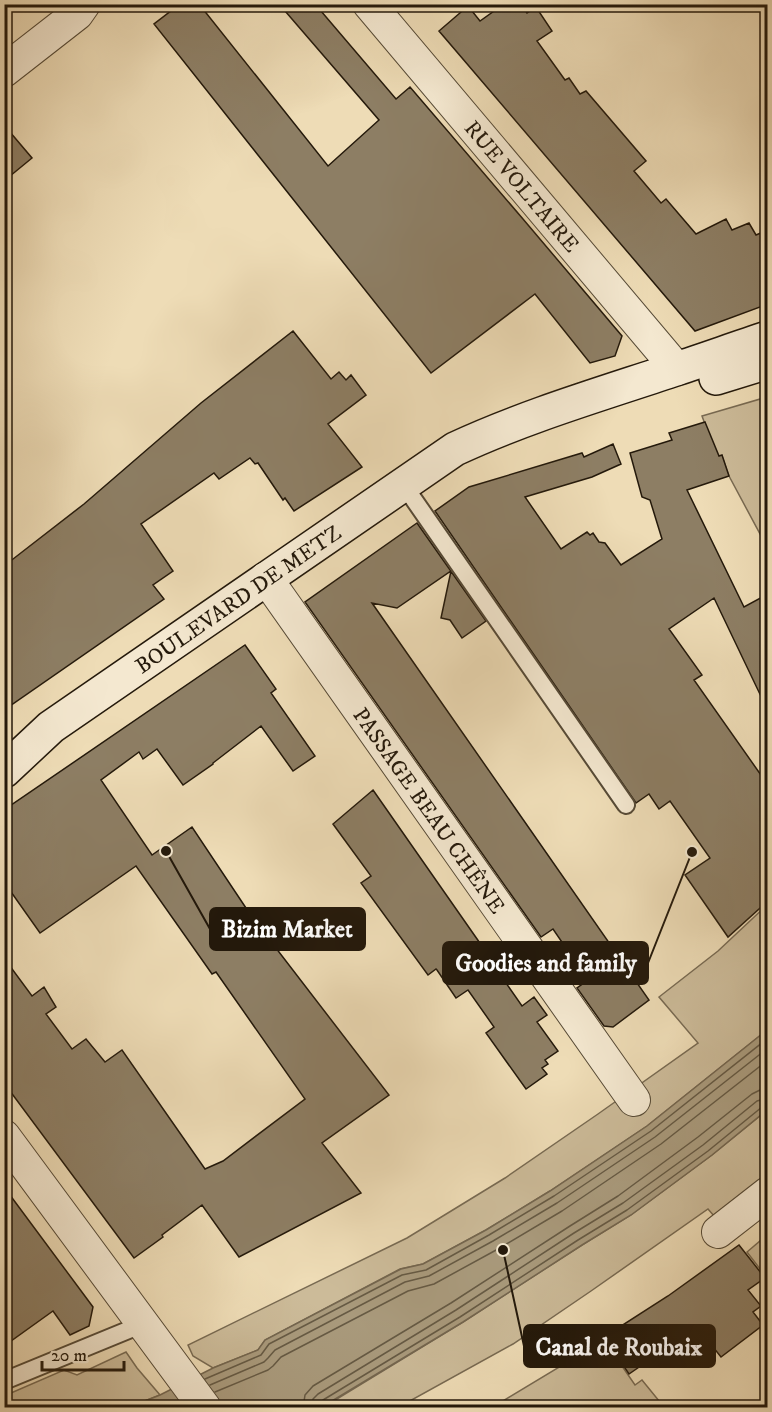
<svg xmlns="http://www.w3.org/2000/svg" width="772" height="1412" viewBox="0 0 772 1412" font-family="'IM FELL DW Pica',serif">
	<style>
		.green { fill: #cb9; stroke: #786a52; stroke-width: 1.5 }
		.water { fill: #a99a7c; stroke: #74664f; stroke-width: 1.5 }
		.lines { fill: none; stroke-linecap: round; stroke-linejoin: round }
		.shore { stroke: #665a44; stroke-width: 1.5 }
		.building { fill: #8d7e64; stroke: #24190b; stroke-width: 1.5 }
		.lane-casing { stroke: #564a36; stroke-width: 20 }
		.street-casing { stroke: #564a36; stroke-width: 34 }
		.secondary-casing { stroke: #24190b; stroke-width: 36 }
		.lane { stroke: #f4e8d0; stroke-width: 16 }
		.street { stroke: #f4e8d0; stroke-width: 32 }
		.secondary { stroke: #f4e8d0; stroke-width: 33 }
		.labels { text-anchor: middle; stroke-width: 5; stroke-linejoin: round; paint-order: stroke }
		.street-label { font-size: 22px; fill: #24190b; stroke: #f4e8d0 }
		.leader { fill: none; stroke: #24190b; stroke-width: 2 }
		.callout-dot { fill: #24190b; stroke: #f4e8d0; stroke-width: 2 }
		.callout { fill: #24190b; stroke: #24190b; stroke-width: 2 }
		.callout-label { font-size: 24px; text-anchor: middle; font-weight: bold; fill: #fff }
	</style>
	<rect width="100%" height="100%" fill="#eedcb6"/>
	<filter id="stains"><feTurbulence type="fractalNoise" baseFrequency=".00333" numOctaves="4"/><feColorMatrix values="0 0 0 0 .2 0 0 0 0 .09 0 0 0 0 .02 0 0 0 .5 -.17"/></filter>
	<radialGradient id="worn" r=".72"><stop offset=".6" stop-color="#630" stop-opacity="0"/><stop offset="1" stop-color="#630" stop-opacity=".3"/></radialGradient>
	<!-- green -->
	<path class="green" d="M 767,397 L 767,547 L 729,476 L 722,456 L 717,457 L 702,416 Z
		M 767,905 L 767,1030 L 647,1126 L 550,1191 L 486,1230 L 423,1264 L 400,1269 L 265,1340 L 258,1350 L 213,1368 L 193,1356 L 188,1345 L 407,1238 L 505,1178 L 598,1114 L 698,1043 L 659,997 L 718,951 Z
		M 767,1110 L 767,1186 L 721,1224 L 708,1209 L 591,1291 L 513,1344 L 399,1407 L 322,1408 L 463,1322 L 582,1245 L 631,1215 L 712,1155 Z
		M 767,1235 L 767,1278 L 747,1252 Z
		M 604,1340 L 635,1385 L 642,1380 L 664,1407 L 493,1407 Z
		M 126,1352 L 137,1368 L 160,1395 L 127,1408 L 5,1407 L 4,1396 L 64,1370 L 77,1375 Z"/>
	<!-- water -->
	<path class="water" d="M 767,1030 L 767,1110 L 712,1155 L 631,1215 L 582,1245 L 463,1322 L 322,1407 L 127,1408 L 160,1395 L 213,1368 L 258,1350 L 265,1340 L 401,1269 L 423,1264 L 486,1230 L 550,1191 L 647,1126 Z"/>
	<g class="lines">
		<!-- shore -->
		<path class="shore" d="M 205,1379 L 261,1355 L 269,1344 L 402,1275 L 426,1270 L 489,1235 L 554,1196 L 651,1131 L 768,1038
			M 210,1385 L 264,1362 L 268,1358 L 275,1350 L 405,1282 L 429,1276 L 493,1241 L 557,1203 L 655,1137 L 768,1048
			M 215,1392 L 268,1370 L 273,1366 L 281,1357 L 408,1291 L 434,1284 L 498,1249 L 562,1211 L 661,1144 L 768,1060
			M 303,1408 L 305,1395 L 313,1386 L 451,1303 L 570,1226 L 618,1196 L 698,1137 L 752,1094 L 760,1090 L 768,1089
			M 312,1408 L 313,1399 L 318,1394 L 456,1310 L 574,1233 L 623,1203 L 703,1145 L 757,1101 L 768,1098
			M 319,1408 L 320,1403 L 323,1400 L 460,1317 L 578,1240 L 627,1210 L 708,1151 L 762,1107 L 768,1106"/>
	</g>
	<!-- building -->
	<path class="building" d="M 180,4 L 199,4 L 328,166 L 379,120 L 279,4 L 315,4 L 396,99 L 410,87 L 523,219 L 622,336 L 615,356 L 590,363 L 535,294 L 431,373 L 154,24 Z
		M 504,4 L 521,4 L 527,13 L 536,7 L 552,31 L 537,41 L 565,80 L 569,78 L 580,94 L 586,91 L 646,161 L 634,171 L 661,203 L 666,199 L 696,234 L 726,219 L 732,230 L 749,223 L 756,235 L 768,230 L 768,304 L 695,331 L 439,31 L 468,6 L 480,21 Z
		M 4,125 L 32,158 L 4,181 Z
		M 293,331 L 331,379 L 339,372 L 346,380 L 351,375 L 366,395 L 328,424 L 362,467 L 294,511 L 285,498 L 283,500 L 258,463 L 255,464 L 250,458 L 219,479 L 214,473 L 141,524 L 173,571 L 153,585 L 164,599 L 4,710 L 4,566 L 84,504 L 201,403 Z
		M 705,422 L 719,456 L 722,455 L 729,476 L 687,490 L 744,607 L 768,594 L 768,711 L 714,598 L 669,629 L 702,675 L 694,680 L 768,785 L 768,901 L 728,937 L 685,875 L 710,858 L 670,801 L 659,809 L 649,794 L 636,803 L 435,511 L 469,487 L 582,453 L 584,457 L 613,444 L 621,464 L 592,477 L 525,497 L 561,549 L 587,532 L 590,535 L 593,533 L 599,542 L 605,543 L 621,565 L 662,539 L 650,500 L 642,497 L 630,453 L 672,440 L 669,433 Z
		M 417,523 L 486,621 L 462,638 L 450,620 L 441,618 L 451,571 L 397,608 L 372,603 L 649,1000 L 613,1027 L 604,1026 L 577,988 L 588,980 L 553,929 L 541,937 L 305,602 Z
		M 245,645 L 276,689 L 271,693 L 315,756 L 293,771 L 261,726 L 213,763 L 213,764 L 183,785 L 157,749 L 143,759 L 139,752 L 101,780 L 152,855 L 192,827 L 252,917 L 389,1095 L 322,1143 L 361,1193 L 239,1257 L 202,1205 L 162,1235 L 163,1237 L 134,1258 L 4,1083 L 4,958 L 32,996 L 44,987 L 56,1007 L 46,1014 L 72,1049 L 86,1039 L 105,1062 L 122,1050 L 205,1169 L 223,1161 L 305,1099 L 216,972 L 212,974 L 136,866 L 40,933 L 4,882 L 4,810 Z
		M 373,790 L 498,969 L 497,970 L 522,1006 L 534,997 L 547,1015 L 537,1022 L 558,1051 L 545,1060 L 548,1064 L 542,1068 L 547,1074 L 526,1089 L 486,1033 L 494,1027 L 468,990 L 456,998 L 437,970 L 436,969 L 428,975 L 361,883 L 371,876 L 333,824 Z
		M 4,1187 L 93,1307 L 89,1326 L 70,1335 L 53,1311 L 4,1346 Z
		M 739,1245 L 765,1278 L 748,1290 L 761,1306 L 753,1312 L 763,1325 L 721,1357 L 697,1327 L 629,1374 L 604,1337 L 668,1296 Z"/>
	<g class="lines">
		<defs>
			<path id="lane" d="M 403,484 L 626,805
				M 4,1381 L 143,1324"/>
			<g id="street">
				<path id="s1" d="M 369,4 L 677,369"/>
				<path d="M 4,71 L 77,14 L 84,4"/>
				<path id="s2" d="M 266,578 L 634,1100"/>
				<path d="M 4,1136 L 205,1408"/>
				<path d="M 718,1232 L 768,1193"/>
			</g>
			<g id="secondary">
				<path d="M 716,378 L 768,362"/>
				<path id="s3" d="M 4,771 L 51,727 L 455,449 C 526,416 601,394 676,369 C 707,359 737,348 768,338"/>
			</g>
		</defs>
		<!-- lane casing -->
		<use href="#lane" class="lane-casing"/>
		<!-- street casing -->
		<use href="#street" class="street-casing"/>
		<!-- secondary casing -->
		<use href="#secondary" class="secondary-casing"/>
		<!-- lane -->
		<use href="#lane" class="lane"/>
		<!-- street -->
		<use href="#street" class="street"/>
		<!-- secondary -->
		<use href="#secondary" class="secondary"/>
	</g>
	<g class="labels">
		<!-- street labels -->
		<g class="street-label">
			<text dy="8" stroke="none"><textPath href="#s1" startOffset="238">RUE VOLTAIRE</textPath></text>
			<text dy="8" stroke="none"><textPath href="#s3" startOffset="291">BOULEVARD DE METZ</textPath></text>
			<text dy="8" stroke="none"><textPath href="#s2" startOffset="284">PASSAGE BEAU CHÊNE</textPath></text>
		</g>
	</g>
	<!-- callouts -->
	<path class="leader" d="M166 851L210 929M692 852L648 963M503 1250L524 1346"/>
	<g class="callout-dot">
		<circle cx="166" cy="851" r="6"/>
		<circle cx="692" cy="852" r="6"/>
		<circle cx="503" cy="1250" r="6"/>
	</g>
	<g class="callout">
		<rect x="210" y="908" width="155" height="42" rx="6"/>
		<rect x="443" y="942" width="205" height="42" rx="6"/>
		<rect x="524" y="1325" width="191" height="42" rx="6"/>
	</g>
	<g class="callout-label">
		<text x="287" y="937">Bizim Market</text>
		<text x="546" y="971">Goodies and family</text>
		<text x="619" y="1355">Canal de Roubaix</text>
	</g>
	<!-- margin -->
	<rect width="772" height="1412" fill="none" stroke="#eedcb6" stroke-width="24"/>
	<rect x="6" y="6" width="760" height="1400" fill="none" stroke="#24190b" stroke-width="3"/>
	<rect x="12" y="12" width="748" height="1388" fill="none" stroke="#24190b" stroke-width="1.5"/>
	<!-- scale -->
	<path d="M42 1361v9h82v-9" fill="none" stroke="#24190b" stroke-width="3"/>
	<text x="51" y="1361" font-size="18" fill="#24190b" stroke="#f4e8d0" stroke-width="4.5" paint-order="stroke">20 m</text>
	<rect width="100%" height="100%" filter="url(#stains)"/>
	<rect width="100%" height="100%" fill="url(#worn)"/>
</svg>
